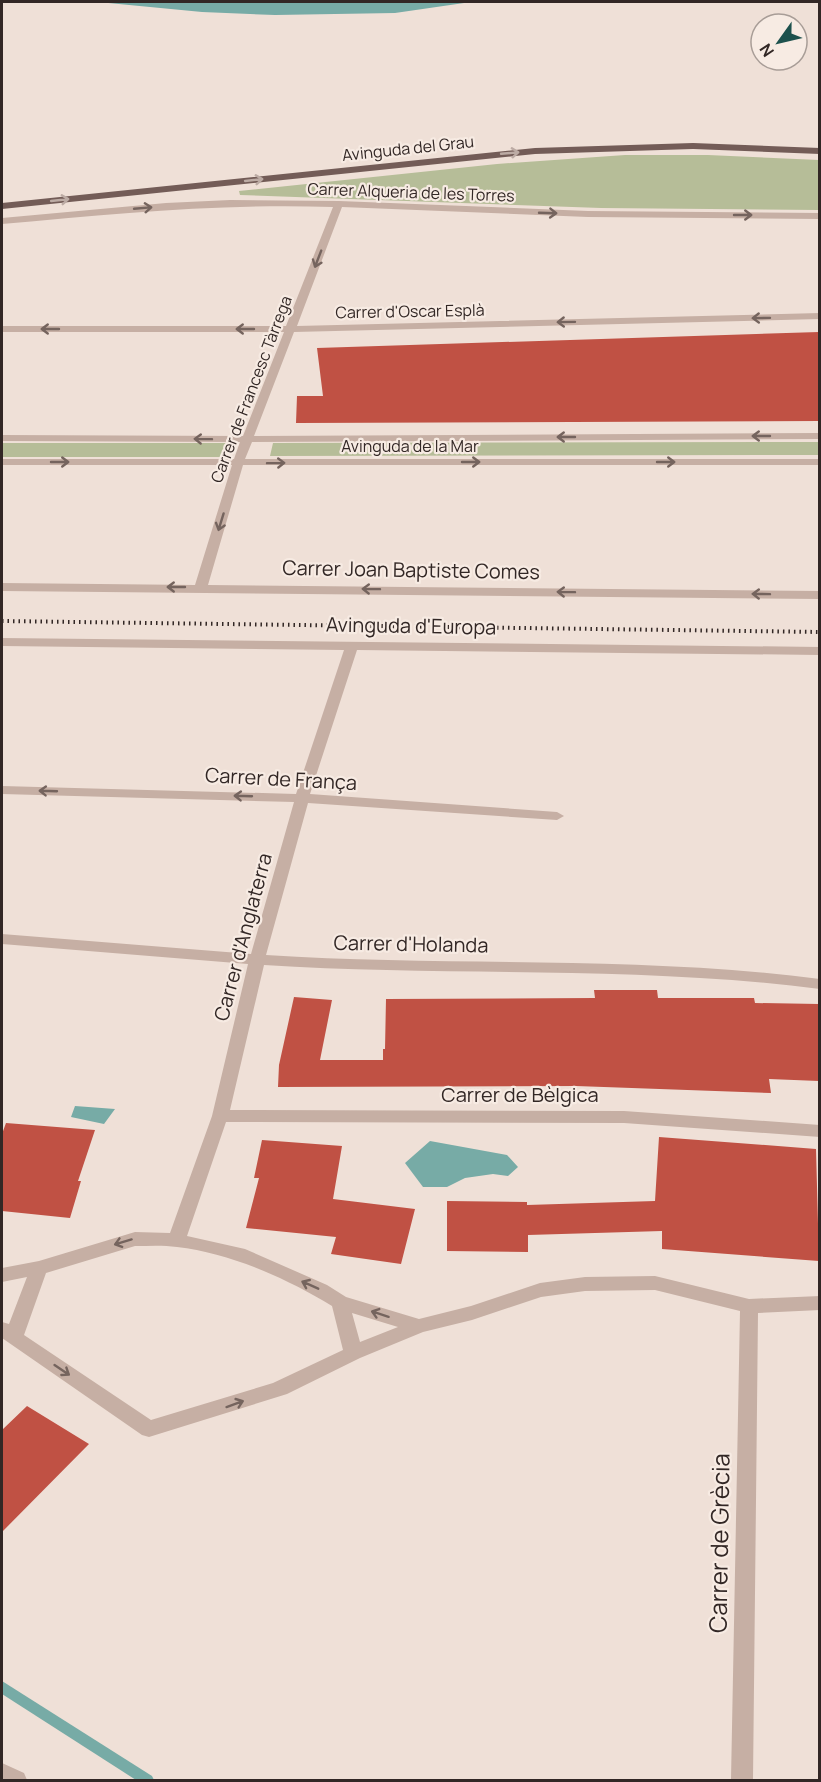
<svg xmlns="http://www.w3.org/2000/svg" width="821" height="1782" viewBox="0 0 821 1782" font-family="Manrope,sans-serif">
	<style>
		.green { fill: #b6bd98 }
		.water { fill: #77aba6 }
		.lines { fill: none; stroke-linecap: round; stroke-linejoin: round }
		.stream { fill: #77aba6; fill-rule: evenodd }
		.building { fill: #c05144 }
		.minor { fill: #c6afa4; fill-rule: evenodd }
		.major { fill: #735c57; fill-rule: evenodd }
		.rail { stroke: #322725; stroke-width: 4; stroke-dasharray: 1.5 4; stroke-linecap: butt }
		.oneway { stroke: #bcaba4 }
		.oneway2 { stroke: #75645e }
		.labels { text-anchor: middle; stroke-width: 4.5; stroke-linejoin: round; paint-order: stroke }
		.far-street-label { font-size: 16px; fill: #322725; stroke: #f7ebe3 }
		.street-label { font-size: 20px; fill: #322725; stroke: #f7ebe3 }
		.near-street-label { font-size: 24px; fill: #322725; stroke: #f7ebe3 }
	</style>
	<rect width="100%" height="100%" fill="#efe0d7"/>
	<!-- green -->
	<path class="green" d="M 625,155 L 708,155 L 819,160 L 819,210 L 601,208 L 240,195 L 239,191 L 497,164 Z
		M 819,442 L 819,455 L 270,456 L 273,443 Z
		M 2,443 L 231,443 L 228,457 L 2,457 Z"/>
	<!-- water -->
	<path class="water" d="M 98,2 L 471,2 L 395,13 L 275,15 L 202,12 Z
		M 75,1106 L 115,1109 L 104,1124 L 71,1117 Z
		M 430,1141 L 507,1155 L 518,1167 L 508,1176 L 493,1174 L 465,1178 L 447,1187 L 423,1187 L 405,1163 Z"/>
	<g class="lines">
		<!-- stream -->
		<path class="stream" d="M 2,1681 L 152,1776 L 154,1780 L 136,1780 L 2,1694 Z"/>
	</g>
	<!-- building -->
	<path class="building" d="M 819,332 L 819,421 L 296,423 L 297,396 L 323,396 L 317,348 Z
		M 594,990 L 657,990 L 658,998 L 754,998 L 755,1003 L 819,1004 L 819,1081 L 769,1079 L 771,1093 L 576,1086 L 278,1087 L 279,1065 L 294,997 L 332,1000 L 320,1060 L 383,1060 L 383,1049 L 385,1049 L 386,999 L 595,998 Z
		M 6,1123 L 95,1130 L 78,1181 L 81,1181 L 70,1218 L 2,1211 L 2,1134 Z
		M 659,1137 L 816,1149 L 819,1261 L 662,1249 L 662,1231 L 528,1235 L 528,1252 L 447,1251 L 447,1201 L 527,1202 L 527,1205 L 655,1201 Z
		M 262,1140 L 342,1146 L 333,1199 L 415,1209 L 401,1264 L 331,1254 L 336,1237 L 246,1228 L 259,1178 L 254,1178 Z
		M 27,1406 L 89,1444 L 2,1532 L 2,1430 Z"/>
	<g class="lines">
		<!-- minor -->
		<path class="minor" d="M 230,200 L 339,201 L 588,211 L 820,213 L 820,219 L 588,217 L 342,207 L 297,326 L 820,313 L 820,319 L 294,332 L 254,436 L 820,433 L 820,439 L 252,442 L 245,459 L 820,459 L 820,465 L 243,465 L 208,585 L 820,591 L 820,599 L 2,591 L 2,583 L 195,585 L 232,465 L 2,465 L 2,459 L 234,459 L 240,442 L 2,441 L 2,435 L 243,436 L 284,332 L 2,332 L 2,326 L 286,326 L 333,207 C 222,203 113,214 2,224 L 2,218 L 166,203 Z
			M 2,638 L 820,647 L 820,655 L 357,650 L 310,794 L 557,812 L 564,816 L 557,820 L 308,803 L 266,955 C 451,967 636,955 820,979 L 820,989 C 635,965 449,977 264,965 L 230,1110 L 624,1111 L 820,1125 L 820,1137 L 624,1123 L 226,1122 L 187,1236 L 245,1249 L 327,1285 L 346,1297 L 419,1319 L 471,1306 L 540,1283 L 585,1277 L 655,1276 L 749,1299 L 820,1296 L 820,1310 L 758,1313 L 753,1780 L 731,1780 L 740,1311 L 655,1290 L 585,1291 L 541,1297 L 472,1320 L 423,1332 L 360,1358 L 287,1394 L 149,1437 L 142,1435 L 2,1338 L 2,1322 L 9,1324 L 27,1277 L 2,1282 L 2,1268 L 39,1261 L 135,1232 L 170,1233 L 212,1116 L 248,964 L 2,944 L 2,934 L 251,954 L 294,802 L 2,794 L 2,786 L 296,794 L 344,650 L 2,646 ZM 135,1246 C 149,1246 163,1245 177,1247 C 230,1253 286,1278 332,1306 L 343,1350 L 273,1383 L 151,1420 L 24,1335 L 46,1273 ZM 352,1313 L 398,1327 L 360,1342 Z
			M 2,1763 L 24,1773 L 27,1780 L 2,1780 Z"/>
		<!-- major -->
		<path class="major" d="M 693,143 L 820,148 L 820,154 L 693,149 L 535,154 L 2,209 L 2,203 L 535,148 Z"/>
		<!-- rail -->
		<path class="rail" d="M 2,621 L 820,632"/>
	</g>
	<!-- one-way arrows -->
	<defs><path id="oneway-shaft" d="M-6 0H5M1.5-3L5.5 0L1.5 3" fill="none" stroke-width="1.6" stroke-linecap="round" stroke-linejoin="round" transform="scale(1.5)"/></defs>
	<g class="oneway">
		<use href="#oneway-shaft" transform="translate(510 153) rotate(-5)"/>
		<use href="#oneway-shaft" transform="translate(254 180) rotate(-6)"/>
		<use href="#oneway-shaft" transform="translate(60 200) rotate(-6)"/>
	</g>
	<g class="oneway2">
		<use href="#oneway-shaft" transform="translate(143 208) rotate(-5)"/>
		<use href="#oneway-shaft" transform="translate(548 213) rotate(2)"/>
		<use href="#oneway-shaft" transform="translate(743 215)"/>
		<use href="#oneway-shaft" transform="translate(318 259) rotate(111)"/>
		<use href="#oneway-shaft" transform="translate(761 318) rotate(179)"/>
		<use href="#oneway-shaft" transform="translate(566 322) rotate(179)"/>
		<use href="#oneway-shaft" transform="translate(50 329) rotate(180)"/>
		<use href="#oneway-shaft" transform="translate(245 329) rotate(180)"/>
		<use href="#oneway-shaft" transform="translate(761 436) rotate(180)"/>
		<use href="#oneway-shaft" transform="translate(566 437) rotate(180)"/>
		<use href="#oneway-shaft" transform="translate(203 439) rotate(-179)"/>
		<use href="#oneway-shaft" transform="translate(60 462)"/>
		<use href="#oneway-shaft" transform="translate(471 462)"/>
		<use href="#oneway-shaft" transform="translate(666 462)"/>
		<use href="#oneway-shaft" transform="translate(276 463) rotate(-1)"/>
		<use href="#oneway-shaft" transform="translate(221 522) rotate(107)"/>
		<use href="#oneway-shaft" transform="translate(176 587) rotate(-180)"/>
		<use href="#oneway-shaft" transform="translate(371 589) rotate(-179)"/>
		<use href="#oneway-shaft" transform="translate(566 592) rotate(-179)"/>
		<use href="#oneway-shaft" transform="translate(761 594) rotate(-179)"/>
		<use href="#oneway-shaft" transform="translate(48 791) rotate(-178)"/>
		<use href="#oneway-shaft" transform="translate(243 796) rotate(-178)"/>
		<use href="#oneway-shaft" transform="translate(123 1242) rotate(163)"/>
		<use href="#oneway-shaft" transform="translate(310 1285) rotate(-156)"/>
		<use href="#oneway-shaft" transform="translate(380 1314) rotate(-162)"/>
		<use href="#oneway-shaft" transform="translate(62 1370) rotate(34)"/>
		<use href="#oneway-shaft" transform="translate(235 1404) rotate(-20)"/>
	</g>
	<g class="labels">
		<!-- far-street labels -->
		<g class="far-street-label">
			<text transform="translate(408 148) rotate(-6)" y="6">Avinguda del Grau</text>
			<text transform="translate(411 192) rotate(2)" y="6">Carrer Alqueria de les Torres</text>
			<text transform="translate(410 311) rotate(-1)" y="6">Carrer d'Oscar Esplà</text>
			<text transform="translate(251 389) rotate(-69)" y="6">Carrer de Francesc Tàrrega</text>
			<text x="410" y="452">Avinguda de la Mar</text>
		</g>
		<!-- street labels -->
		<g class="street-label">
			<text transform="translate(411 570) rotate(1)" y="7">Carrer Joan Baptiste Comes</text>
			<text transform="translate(411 626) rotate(1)" y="7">Avinguda d'Europa</text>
			<text transform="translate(281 779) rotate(3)" y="7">Carrer de França</text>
			<text transform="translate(243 937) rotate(-75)" y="7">Carrer d'Anglaterra</text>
			<text transform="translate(411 944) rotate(1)" y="7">Carrer d'Holanda</text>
			<text x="520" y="1102">Carrer de Bèlgica</text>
		</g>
		<!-- near-street labels -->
		<g class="near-street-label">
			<text transform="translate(720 1543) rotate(-89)" y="8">Carrer de Grècia</text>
		</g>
	</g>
	<!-- border -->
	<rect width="821" height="1782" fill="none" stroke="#322725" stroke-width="6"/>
	<!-- north arrow -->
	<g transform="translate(779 42) rotate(236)"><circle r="28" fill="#f7ebe3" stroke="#a89d97" stroke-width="1.5"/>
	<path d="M0-4.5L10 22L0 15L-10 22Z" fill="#1d514d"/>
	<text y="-9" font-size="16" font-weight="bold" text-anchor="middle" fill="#322725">N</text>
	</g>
</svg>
